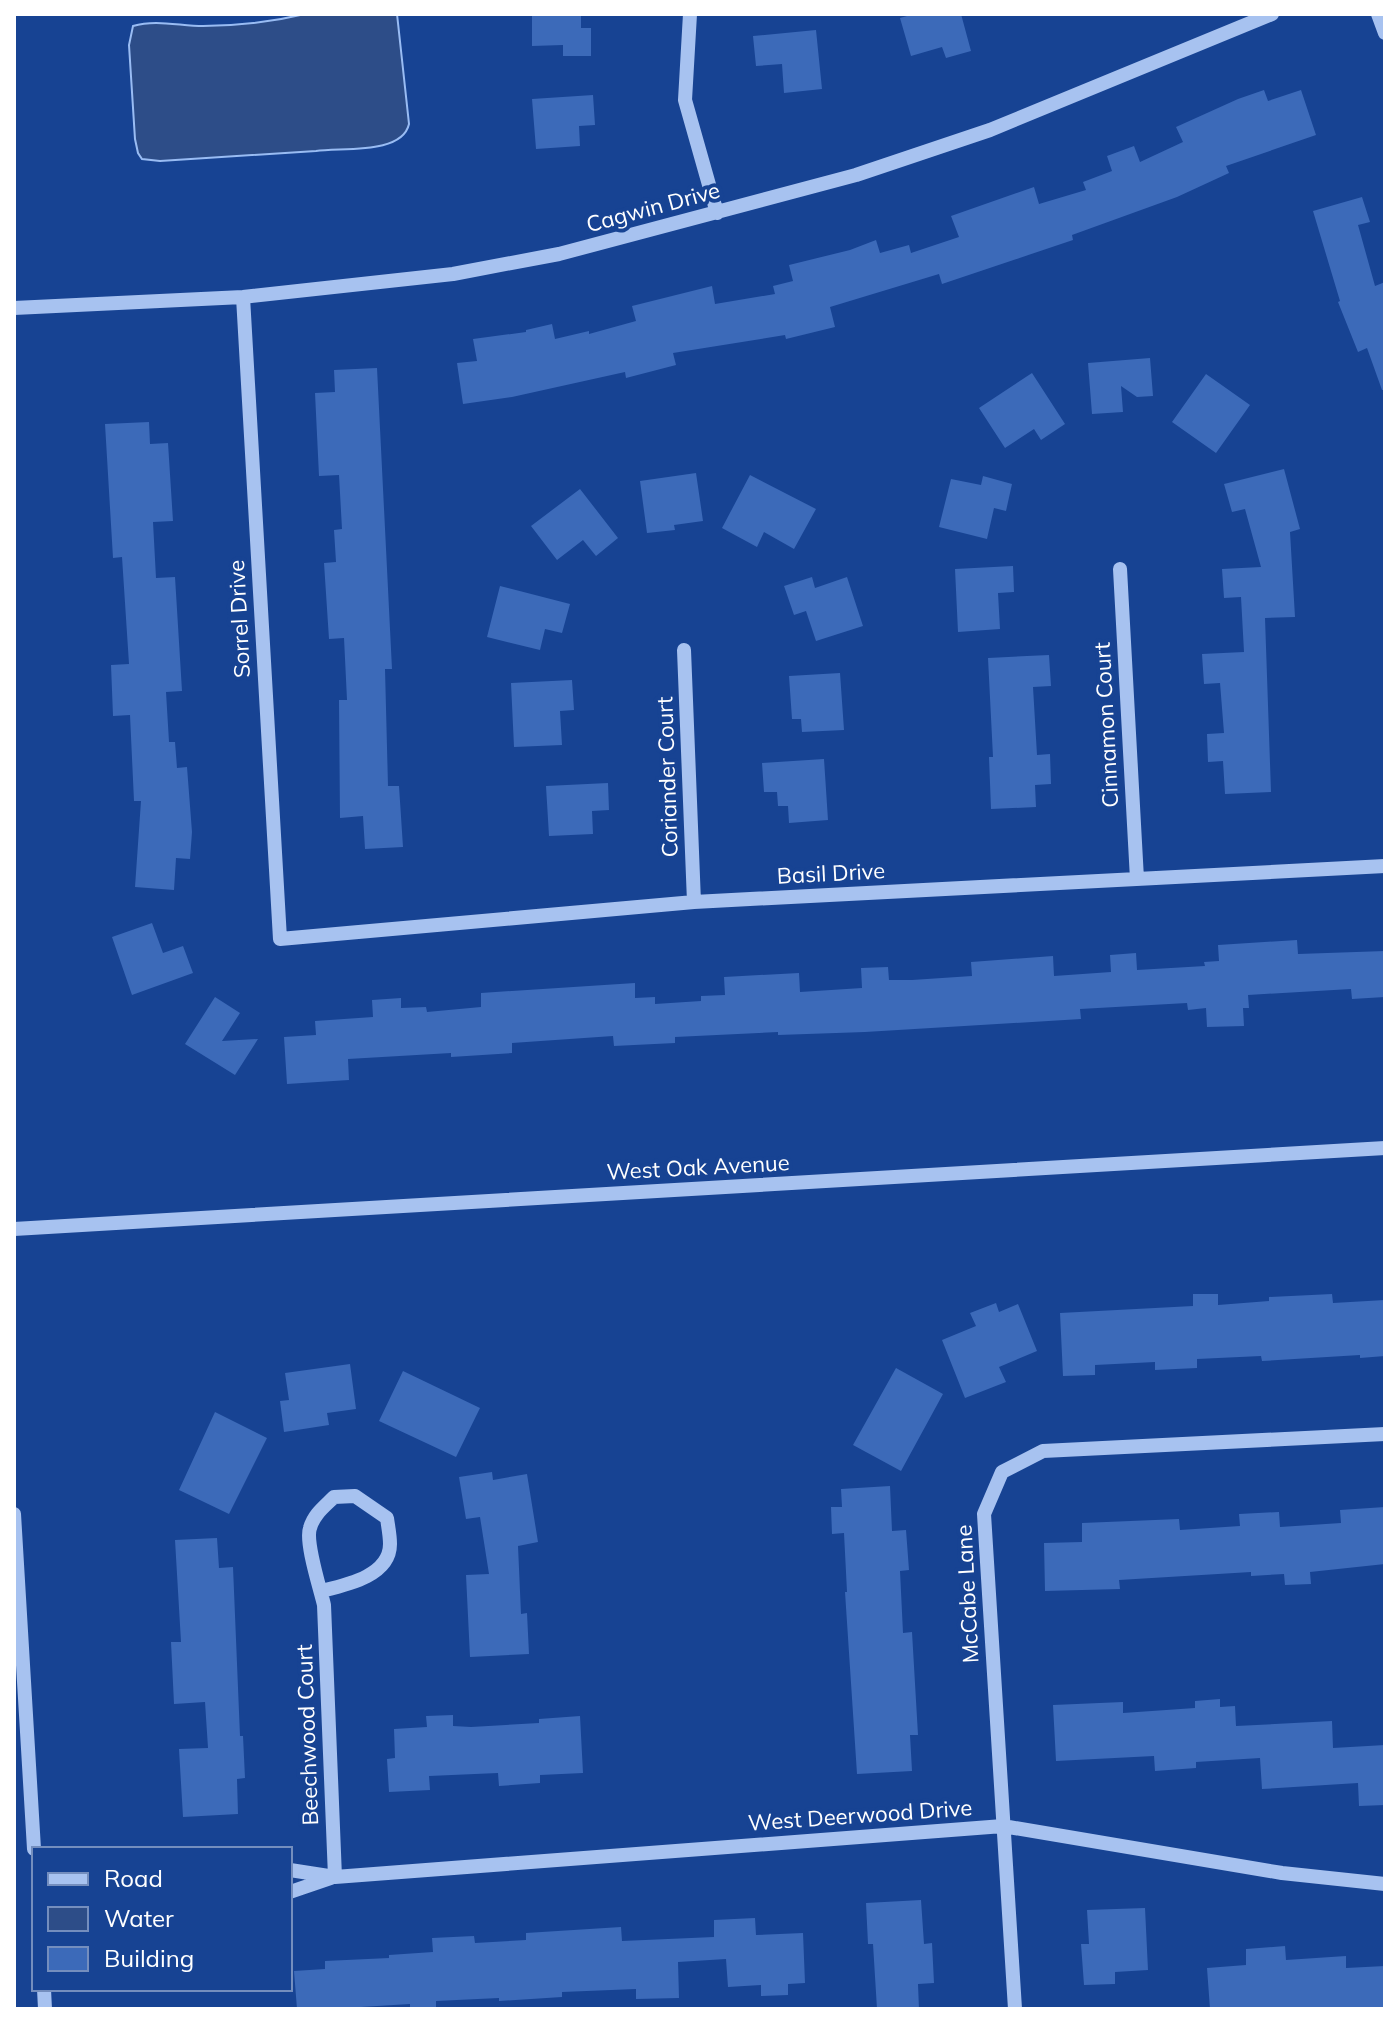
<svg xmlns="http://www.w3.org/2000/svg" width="1399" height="2023" viewBox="0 0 1399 2023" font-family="Mulish,sans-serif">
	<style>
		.water { fill: #2d4d88; stroke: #99bcf3; stroke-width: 2 }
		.building { fill: #3c6ab9 }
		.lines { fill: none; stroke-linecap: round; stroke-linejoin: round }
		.minor { stroke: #a7c2f0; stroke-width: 14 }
		.labels { text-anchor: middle; stroke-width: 8; stroke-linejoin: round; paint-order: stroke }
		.street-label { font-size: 22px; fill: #fff; stroke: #174393 }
	</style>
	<rect width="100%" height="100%" fill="#174393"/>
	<!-- water -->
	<path class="water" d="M 305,14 L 397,14 L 409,124 C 402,155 341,147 316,151 L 160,161 L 142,159 L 138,153 L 135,139 L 129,45 L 133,26 C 156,19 180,26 203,26 C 237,26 272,22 305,14 Z"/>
	<!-- building -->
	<path class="building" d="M 532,14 L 581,14 L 581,28 L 591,28 L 591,56 L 563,56 L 563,45 L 532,46 Z
		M 914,14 L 961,14 L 971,51 L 946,58 L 942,47 L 911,56 L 900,18 Z
		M 816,30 L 822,89 L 784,93 L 782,64 L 756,66 L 753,36 Z
		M 1264,90 L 1268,101 L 1301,90 L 1316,135 L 1226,166 L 1229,173 L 1177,197 L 1072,235 L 1073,240 L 942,284 L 939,274 L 830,307 L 835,327 L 786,339 L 785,335 L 673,353 L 676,365 L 626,378 L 625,372 L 512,397 L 463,404 L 457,363 L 477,361 L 473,339 L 526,332 L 526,330 L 552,324 L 555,339 L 589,331 L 589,334 L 636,321 L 632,306 L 712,286 L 715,304 L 775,294 L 773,286 L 793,281 L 789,265 L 850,250 L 876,240 L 880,253 L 909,245 L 911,253 L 959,237 L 951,216 L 1034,187 L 1039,204 L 1086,190 L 1083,182 L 1112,171 L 1107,156 L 1134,146 L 1140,162 L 1183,142 L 1176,127 L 1238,99 Z
		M 593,95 L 595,125 L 579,126 L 580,146 L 536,149 L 532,99 Z
		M 1362,197 L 1370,222 L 1358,225 L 1375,286 L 1385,282 L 1385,390 L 1382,390 L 1367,348 L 1358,352 L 1338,302 L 1340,301 L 1313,211 Z
		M 1150,358 L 1153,396 L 1137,397 L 1121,386 L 1123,412 L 1092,414 L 1088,363 Z
		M 377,368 L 392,669 L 385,669 L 388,786 L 399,786 L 403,847 L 365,849 L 363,816 L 340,818 L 339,700 L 347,700 L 344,638 L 329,639 L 324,563 L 336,562 L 334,530 L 342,529 L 339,475 L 319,476 L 315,393 L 335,392 L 334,370 Z
		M 1032,373 L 1065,424 L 1041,440 L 1034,429 L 1005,448 L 979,408 Z
		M 1206,374 L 1250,405 L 1216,453 L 1172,422 Z
		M 149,422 L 150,444 L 168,443 L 173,521 L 153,522 L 156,578 L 175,577 L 182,691 L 166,692 L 169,742 L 175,742 L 177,768 L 187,767 L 192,832 L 190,859 L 176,858 L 174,890 L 135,887 L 141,801 L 134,801 L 130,715 L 113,716 L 111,665 L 129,664 L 122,557 L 113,558 L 105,424 Z
		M 1284,469 L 1300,529 L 1290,532 L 1295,617 L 1265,618 L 1271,792 L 1225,794 L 1223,761 L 1208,762 L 1207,734 L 1224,733 L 1220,683 L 1204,684 L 1202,654 L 1244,652 L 1241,597 L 1224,598 L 1222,569 L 1261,567 L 1245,509 L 1232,512 L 1224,484 Z
		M 696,473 L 703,521 L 674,525 L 675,530 L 647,533 L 640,481 Z
		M 750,475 L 816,509 L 794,549 L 764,532 L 757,547 L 722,528 Z
		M 983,476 L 1012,484 L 1006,511 L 994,508 L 987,539 L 939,527 L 951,479 L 981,485 Z
		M 580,489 L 618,538 L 596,556 L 583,540 L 557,560 L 531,526 Z
		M 1013,566 L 1014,592 L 998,593 L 1000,629 L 958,632 L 955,569 Z
		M 812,577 L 815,588 L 847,577 L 863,626 L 816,641 L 806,611 L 794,615 L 784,586 Z
		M 500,586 L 570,604 L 562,633 L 545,629 L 540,650 L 487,637 Z
		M 1049,655 L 1051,686 L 1033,687 L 1037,755 L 1050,754 L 1051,784 L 1035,785 L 1036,807 L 991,809 L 989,757 L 993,757 L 988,658 Z
		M 840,673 L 844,730 L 802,732 L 801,719 L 792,719 L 789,676 Z
		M 572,680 L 574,710 L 560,711 L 562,745 L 514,747 L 511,683 Z
		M 824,759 L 828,820 L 789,823 L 788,806 L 778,806 L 777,792 L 764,792 L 762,763 Z
		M 608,783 L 609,810 L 592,811 L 593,834 L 549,836 L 546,786 Z
		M 152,923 L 163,953 L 183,946 L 193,973 L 132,995 L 112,937 Z
		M 1297,940 L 1298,954 L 1385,951 L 1385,997 L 1352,999 L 1351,989 L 1248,995 L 1249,1008 L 1243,1008 L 1244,1026 L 1207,1027 L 1206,1008 L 1188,1010 L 1187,1003 L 1080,1009 L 1081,1019 L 865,1032 L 778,1035 L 778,1032 L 675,1037 L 675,1043 L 614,1046 L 613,1036 L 512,1043 L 512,1053 L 451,1057 L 451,1053 L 348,1059 L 349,1080 L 287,1084 L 284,1037 L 316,1035 L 315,1021 L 373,1017 L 372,1000 L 401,998 L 401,1008 L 426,1007 L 427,1012 L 481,1007 L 481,993 L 635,983 L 635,998 L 655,997 L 655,1004 L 701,1001 L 701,996 L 725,995 L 724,977 L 799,973 L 800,992 L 862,988 L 861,968 L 888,967 L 889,980 L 912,980 L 972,976 L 971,962 L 1053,956 L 1054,976 L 1111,972 L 1110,955 L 1136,953 L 1137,970 L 1205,966 L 1204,962 L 1219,961 L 1218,945 Z
		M 215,997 L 240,1013 L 222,1041 L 258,1039 L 235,1075 L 185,1044 Z
		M 1193,1294 L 1218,1294 L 1218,1305 L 1269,1301 L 1269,1297 L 1332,1294 L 1333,1303 L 1385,1300 L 1385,1356 L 1360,1358 L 1360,1355 L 1262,1361 L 1261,1356 L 1197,1359 L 1197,1368 L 1155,1370 L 1155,1362 L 1095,1365 L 1095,1375 L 1063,1376 L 1060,1313 L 1193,1306 Z
		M 996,1303 L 999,1312 L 1018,1304 L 1037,1351 L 999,1367 L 1006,1382 L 965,1398 L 942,1340 L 976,1326 L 970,1313 Z
		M 350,1364 L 356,1409 L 327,1413 L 329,1425 L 284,1432 L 280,1401 L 289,1400 L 285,1373 Z
		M 896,1368 L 943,1394 L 901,1471 L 853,1445 Z
		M 403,1371 L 480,1408 L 456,1457 L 379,1421 Z
		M 215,1412 L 267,1438 L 229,1514 L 179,1490 Z
		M 492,1472 L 493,1480 L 527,1474 L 538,1542 L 518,1546 L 521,1614 L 527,1613 L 529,1654 L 470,1657 L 466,1575 L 489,1574 L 480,1517 L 466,1519 L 459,1477 Z
		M 890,1486 L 892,1531 L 906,1530 L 909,1570 L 900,1571 L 903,1633 L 912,1632 L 918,1735 L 910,1735 L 912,1771 L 857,1774 L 845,1592 L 847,1592 L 844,1533 L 832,1534 L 831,1507 L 842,1507 L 841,1489 Z
		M 1385,1507 L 1385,1564 L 1310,1572 L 1311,1584 L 1285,1585 L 1284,1574 L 1251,1576 L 1251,1572 L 1119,1580 L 1120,1589 L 1045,1591 L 1044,1543 L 1082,1542 L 1082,1523 L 1179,1519 L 1180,1530 L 1240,1526 L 1239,1514 L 1279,1512 L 1280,1527 L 1341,1523 L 1340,1510 Z
		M 217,1538 L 219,1568 L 233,1567 L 240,1736 L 243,1736 L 245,1778 L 237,1779 L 238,1814 L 183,1817 L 179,1749 L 208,1748 L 205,1702 L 174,1704 L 171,1642 L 181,1642 L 175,1540 Z
		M 1220,1699 L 1220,1707 L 1235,1706 L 1236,1726 L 1332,1721 L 1333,1748 L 1385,1745 L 1385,1805 L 1359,1806 L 1358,1783 L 1262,1789 L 1260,1758 L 1196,1762 L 1196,1768 L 1155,1771 L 1154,1756 L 1056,1761 L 1053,1705 L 1123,1702 L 1123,1713 L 1195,1708 L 1195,1701 Z
		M 453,1715 L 453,1726 L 471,1727 L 539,1723 L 539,1719 L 580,1716 L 583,1773 L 540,1775 L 540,1783 L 499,1786 L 498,1773 L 429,1776 L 430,1790 L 389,1792 L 387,1759 L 395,1758 L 394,1729 L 427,1727 L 426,1716 Z
		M 921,1900 L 924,1944 L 932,1943 L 934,1983 L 918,1984 L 919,2009 L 877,2009 L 873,1944 L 868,1944 L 866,1903 Z
		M 1145,1908 L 1148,1970 L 1115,1972 L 1115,1984 L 1084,1985 L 1081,1944 L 1089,1944 L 1087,1910 Z
		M 755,1918 L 756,1935 L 803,1933 L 805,1983 L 788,1984 L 788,1995 L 761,1996 L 761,1985 L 728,1987 L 726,1959 L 678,1962 L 679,1998 L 636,1999 L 636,1989 L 562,1992 L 562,1997 L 499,2001 L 499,1998 L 436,2001 L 436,2009 L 410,2009 L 410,2004 L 361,2007 L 361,2009 L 297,2009 L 294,1971 L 325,1969 L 325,1961 L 389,1958 L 389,1955 L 433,1952 L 432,1938 L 474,1936 L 475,1943 L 526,1940 L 526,1933 L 621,1927 L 622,1941 L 714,1937 L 714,1920 Z
		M 1285,1946 L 1286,1960 L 1346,1956 L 1346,1968 L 1385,1966 L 1385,2009 L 1210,2009 L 1207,1968 L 1246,1965 L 1246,1949 Z"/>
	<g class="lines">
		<!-- minor -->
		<path class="minor" d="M 690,14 L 685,100 L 717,213
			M 1378,14 L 1385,33
			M 243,297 L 280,939 L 694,902 L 1385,866
			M 14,308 L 243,297 L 453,274 L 559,254 L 856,175 L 990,130 L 1272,14
			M 1120,569 L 1137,879
			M 684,650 L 694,902
			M 14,1229 L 1385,1148
			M 14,1514 L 34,1849
			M 321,1591 C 346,1585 390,1576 390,1544 C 390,1535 388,1526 387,1518 L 355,1496 L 334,1497 C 324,1507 314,1514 310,1528 C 305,1542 320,1588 324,1605 L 335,1877
			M 290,1870 L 335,1877 L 1003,1826 L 1282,1873 L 1385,1884
			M 290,1892 L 331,1878
			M 44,1989 L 45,2009
			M 1015,2009 L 984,1514 L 1002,1472 L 1043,1451 L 1385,1434"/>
	</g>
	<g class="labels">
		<!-- street labels -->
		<g class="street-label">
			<text transform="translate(653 207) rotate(-15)" y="8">Cagwin Drive</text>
			<text transform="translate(239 619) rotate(-93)" y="8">Sorrel Drive</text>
			<text transform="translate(1106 725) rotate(-93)" y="8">Cinnamon Court</text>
			<text transform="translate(667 777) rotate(-92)" y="8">Coriander Court</text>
			<text transform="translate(831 873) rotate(-3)" y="8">Basil Drive</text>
			<text transform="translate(698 1167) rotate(-3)" y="8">West Oak Avenue</text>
			<text transform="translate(967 1594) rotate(-93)" y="8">McCabe Lane</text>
			<text transform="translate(307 1735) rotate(-92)" y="8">Beechwood Court</text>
			<text transform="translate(860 1815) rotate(-4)" y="8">West Deerwood Drive</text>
		</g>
	</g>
	<!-- border -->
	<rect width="1399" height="2023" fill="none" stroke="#ffffff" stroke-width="32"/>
	<!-- legend -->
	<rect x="32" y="1847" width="260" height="144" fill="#174393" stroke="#748ebe" stroke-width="2"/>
	<rect x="48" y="1873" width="40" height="12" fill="#a7c2f0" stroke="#748ebe" stroke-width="2"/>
	<text x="104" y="1887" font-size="24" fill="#ffffff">Road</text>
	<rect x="48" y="1907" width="40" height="24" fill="#2d4d88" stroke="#748ebe" stroke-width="2"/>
	<text x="104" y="1927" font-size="24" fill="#ffffff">Water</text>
	<rect x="48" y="1947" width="40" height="24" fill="#3c6ab9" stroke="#748ebe" stroke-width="2"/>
	<text x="104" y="1967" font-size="24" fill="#ffffff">Building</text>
</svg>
